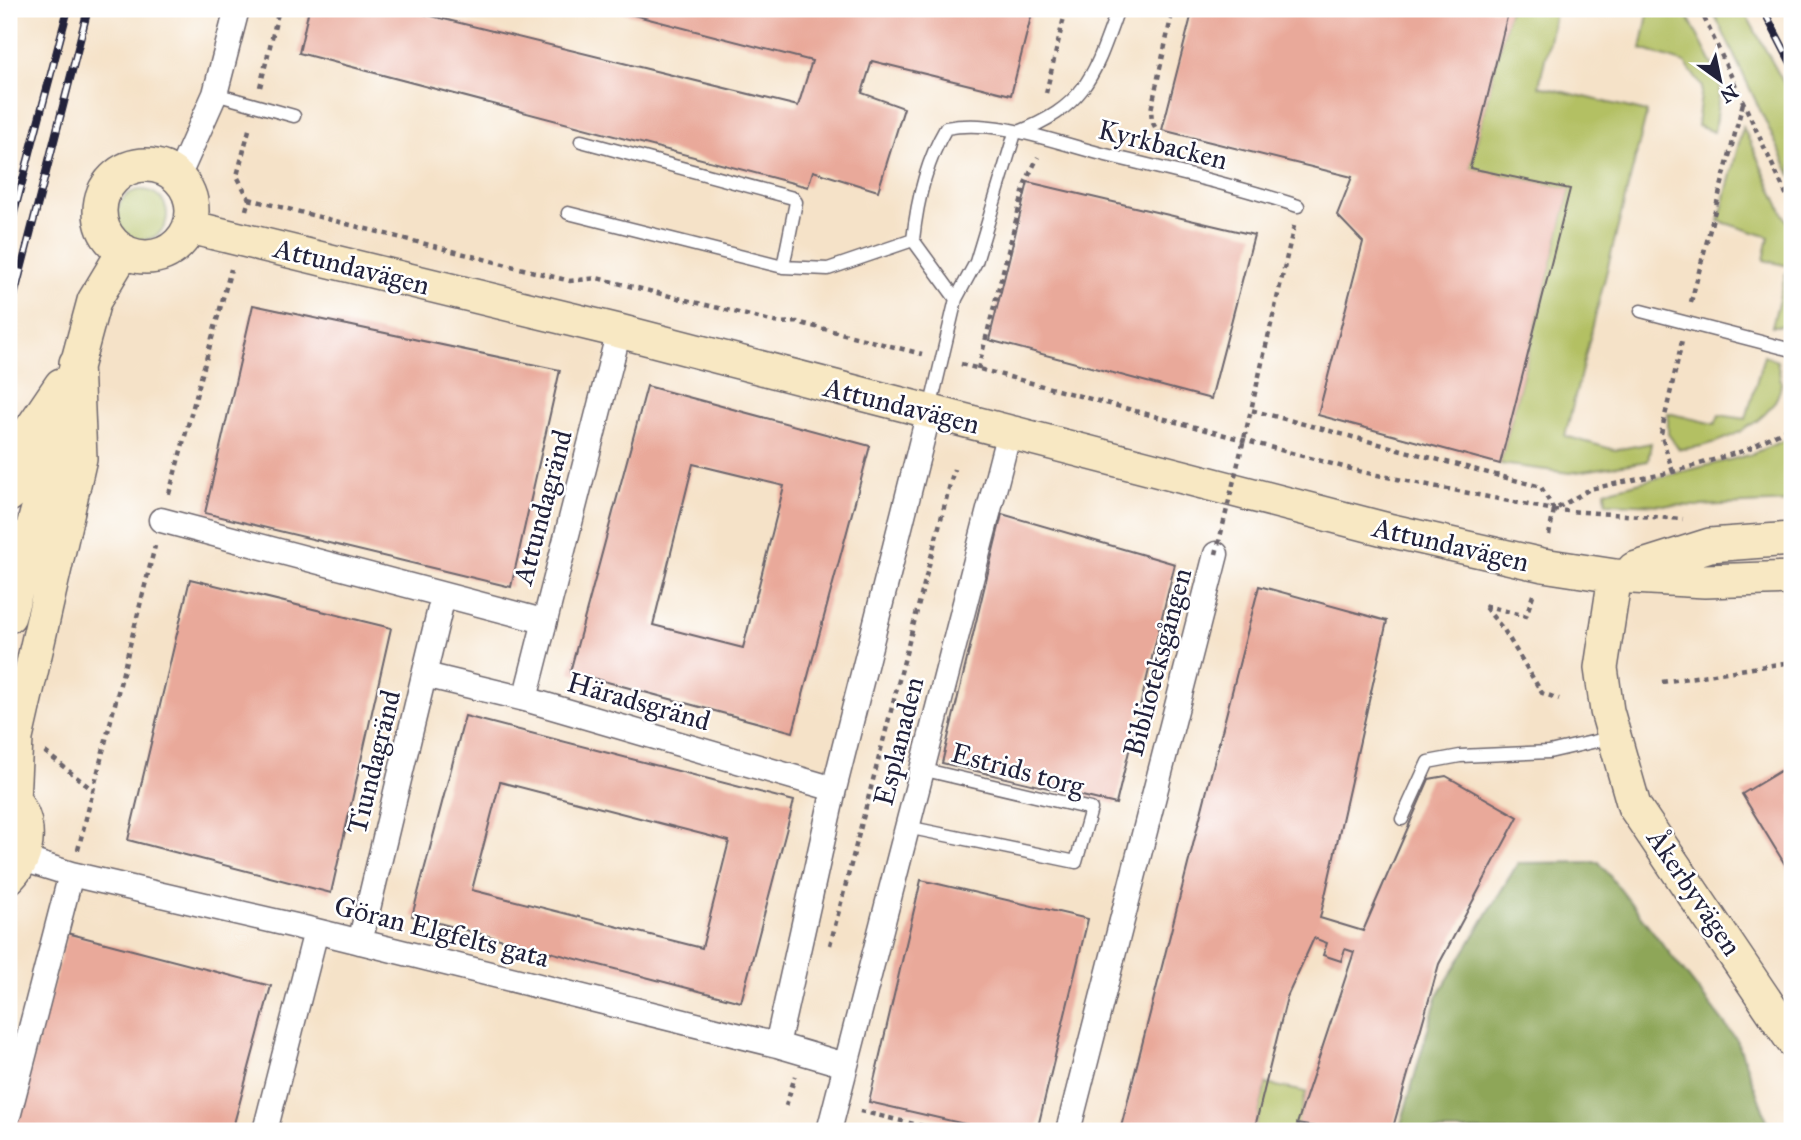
<svg xmlns="http://www.w3.org/2000/svg" width="1801" height="1140" viewBox="0 0 1801 1140" font-family="'IM FELL Great Primer',serif">
	<style>
		.green { fill: #b3c063; stroke: #6a714f; stroke-width: 2 }
		.forest { fill: #8ea659; stroke: #58644a; stroke-width: 2 }
		.building { fill: #e9a99a; fill-rule: evenodd }
		.lines { fill: none; stroke-linecap: round; stroke-linejoin: round }
		.lane-casing { stroke: #6c656c; stroke-width: 15 }
		.street-casing { stroke: #6c656c; stroke-width: 27 }
		.secondary-casing { stroke: #6c656c; stroke-width: 36 }
		.path { stroke: #6c656c; stroke-width: 4.5; stroke-dasharray: 5 5; stroke-linecap: butt }
		.lane { stroke: #fff; stroke-width: 12 }
		.street { stroke: #fff; stroke-width: 24 }
		.secondary { stroke: #f8e8c3; stroke-width: 33 }
		.rail-casing { stroke: #22223b; stroke-width: 8 }
		.rail { stroke: #fff; stroke-width: 5; stroke-dasharray: 16; stroke-linecap: butt }
		.path-bridge { stroke: #6c656c; stroke-width: 4.5; stroke-dasharray: 5 5; stroke-linecap: butt }
		.labels { text-anchor: middle; stroke-width: 5; stroke-linejoin: round; paint-order: stroke }
		.street-label { font-size: 28px; fill: #22223b; stroke: #fff }
	</style>
	<rect width="100%" height="100%" fill="#fff"/>
	<filter id="ink" filterUnits="userSpaceOnUse"><feTurbulence type="fractalNoise" baseFrequency=".0143" numOctaves="2"/><feDisplacementMap in="SourceGraphic" scale="14" xChannelSelector="R" yChannelSelector="G"/><feConvolveMatrix kernelMatrix="1 2 1 2 8 2 1 2 1" color-interpolation-filters="sRGB"/></filter>
	<filter id="wash" filterUnits="userSpaceOnUse"><feTurbulence type="fractalNoise" baseFrequency=".00686" numOctaves="4" result="noise"/><feDisplacementMap in="SourceGraphic" scale="28" xChannelSelector="R" yChannelSelector="G"/><feGaussianBlur stdDeviation="1.57" result="paint"/><feColorMatrix in="noise" values="0 0 0 0 0 0 0 0 0 0 0 0 0 0 0 0 0 1.4 0 .05"/><feComposite in="paint" operator="in"/></filter>
	<g filter="url(#wash)">
		<rect width="100%" height="100%" fill="#f5e2c8"/>
		<!-- green -->
		<path class="green" d="M 1509,9 L 1556,9 L 1539,86 L 1647,112 L 1565,436 L 1615,450 L 1651,443 L 1648,461 L 1570,473 L 1500,464 L 1570,189 L 1470,168 Z
			M 1649,9 L 1684,9 L 1721,81 L 1714,132 L 1697,126 L 1702,87 L 1685,63 L 1641,49 Z
			M 1712,9 L 1743,9 L 1792,98 L 1792,177 Z
			M 1743,127 L 1792,233 L 1792,315 L 1784,326 L 1772,326 L 1788,266 L 1764,260 L 1769,237 L 1719,221 Z
			M117 215a25 25 0 1 1 50 0a25 25 0 1 1-50 0Z
			M 1764,355 L 1777,361 C 1778,368 1781,377 1781,383 C 1777,423 1713,449 1679,449 L 1668,434 L 1668,413 L 1715,424 L 1719,415 L 1746,419 Z
			M 1792,437 L 1792,502 L 1698,506 L 1606,503 L 1605,491 L 1749,455 Z
			M 1266,1084 L 1306,1092 L 1298,1124 L 1339,1131 L 1254,1131 Z"/>
		<!-- forest -->
		<path class="forest" d="M 1599,862 L 1737,1040 L 1771,1131 L 1399,1131 L 1437,997 L 1518,863 Z"/>
		<g id="blocks">
			<!-- building -->
			<path class="building" d="M 309,9 L 403,9 L 798,106 L 812,61 L 610,9 L 1033,9 L 1011,95 L 872,61 L 862,93 L 904,108 L 878,191 L 813,171 L 808,187 L 299,53 Z
				M 1193,9 L 1509,9 L 1470,168 L 1570,189 L 1500,464 L 1318,415 L 1363,242 L 1337,215 L 1352,177 L 1162,130 Z
				M 1028,182 L 1254,235 L 1211,399 L 989,340 Z
				M 253,305 L 560,370 L 511,587 L 205,513 Z
				M 647,386 L 870,446 L 793,732 L 570,672 ZM 693,464 L 784,486 L 743,648 L 653,625 Z
				M 1002,514 L 1175,564 L 1116,804 L 942,763 Z
				M 190,579 L 391,628 L 331,893 L 128,840 Z
				M 1259,586 L 1387,621 L 1320,918 L 1363,931 L 1429,779 L 1446,776 L 1518,817 L 1439,964 L 1392,1131 L 1339,1131 L 1297,1124 L 1354,952 L 1345,949 L 1341,961 L 1323,955 L 1327,943 L 1314,938 L 1287,997 L 1254,1131 L 1120,1131 Z
				M 465,716 L 794,801 L 741,1002 L 412,916 ZM 500,782 L 729,841 L 702,948 L 472,890 Z
				M 1792,764 L 1792,876 L 1742,794 Z
				M 921,880 L 1088,919 L 1037,1131 L 995,1131 L 869,1102 Z
				M 67,933 L 271,986 L 232,1131 L 14,1131 Z"/>
		</g>
	</g>
	<g filter="url(#ink)">
		<use href="#blocks" fill-opacity="0" stroke="#6c656c" stroke-width="2"/>
		<g class="lines">
			<defs>
				<path id="lane" d="M 215,94 L 294,116
					M 1016,133 C 1087,106 1094,75 1118,9
					M 581,141 L 793,198 L 796,202 L 783,267
					M 568,213 L 783,267 L 828,269 L 913,240
					M 956,299 L 913,240 C 917,201 926,162 946,128 C 995,118 1054,142 1102,154 C 1168,170 1234,185 1298,206
					M 1641,311 L 1792,350
					M 930,409 L 956,299 L 976,262 L 1015,133
					M 1402,819 L 1428,762 L 1460,756 L 1549,752 L 1614,737
					M 907,827 L 1076,862 L 1091,809 L 921,769"/>
				<path id="street" d="M 178,177 L 215,94 L 237,9
					M 161,520 L 543,621
					M 425,675 L 525,699 L 834,789
					M 525,699 L 619,331
					M 23,859 L 71,874 L 300,927 L 777,1045 L 845,1065
					M 360,942 L 443,596
					M 777,1045 L 834,789 L 929,412
					M 9,1113 L 71,874
					M 265,1131 L 316,931
					M 829,1131 L 1009,432
					M 1068,1131 L 1216,554"/>
				<path id="secondary" d="M100 211a46 46 0 1 1 92 0a46 46 0 1 1-92 0Z
					M 190,227 L 619,331 L 1388,530 L 1543,565 L 1615,576 L 1705,581 L 1792,578
					M 9,495 L 23,441 L 61,385
					M 1634,569 L 1710,545 L 1792,539
					M 1615,576 L 1601,668 L 1607,711 L 1634,806 L 1792,1040
					M 9,616 L 94,301 L 124,251
					M 9,796 C 33,818 31,855 9,877
					M 13,801 L 16,738 L 80,458 L 76,363"/>
			</defs>
			<!-- lane casing -->
			<use href="#lane" class="lane-casing"/>
			<!-- street casing -->
			<use href="#street" class="street-casing"/>
			<!-- secondary casing -->
			<use href="#secondary" class="secondary-casing"/>
			<!-- path -->
			<path class="path" d="M 1700,9 L 1792,207
				M 260,87 L 279,9
				M 1046,93 L 1066,9
				M 1156,145 L 1160,137 L 1152,121 L 1151,110 L 1173,9
				M 249,199 L 570,281 L 597,278 L 779,323 L 797,322 L 922,354
				M 246,210 L 249,199 L 237,176 L 250,126
				M 1294,226 L 1251,410 L 1541,487 L 1554,510 L 1590,489 L 1673,472 L 1746,450 L 1792,426
				M 1691,302 L 1743,103
				M 961,364 L 1362,472 L 1554,510 L 1683,519
				M 978,369 L 1026,181 L 1038,157
				M 1673,472 L 1661,434 L 1682,341
				M 169,494 L 231,269
				M 1549,535 L 1554,510
				M 1533,595 L 1526,616 L 1483,605 L 1504,630 L 1542,693 L 1559,699
				M 1662,682 L 1792,662
				M 45,752 L 94,791
				M 78,850 L 155,546
				M 830,945 L 954,469
				M 786,1106 L 795,1076
				M 860,1111 L 943,1131"/>
			<!-- lane -->
			<use href="#lane" class="lane"/>
			<!-- street -->
			<use href="#street" class="street"/>
			<!-- secondary -->
			<use href="#secondary" class="secondary"/>
			<defs>
				<path id="rail" d="M 1763,9 L 1792,65
					M 9,232 L 68,9
					M 9,316 L 88,9"/>
			</defs>
			<!-- rail casing -->
			<use href="#rail" class="rail-casing"/>
			<!-- rail -->
			<use href="#rail" class="rail"/>
			<!-- path-bridge -->
			<path class="path-bridge" d="M 1216,554 L 1251,410"/>
		</g>
	</g>
	<g class="labels">
		<!-- street labels -->
		<g class="street-label">
			<text transform="translate(1163 144) rotate(14)" y="10">Kyrkbacken</text>
			<text transform="translate(352 266) rotate(14)" y="10">Attundavägen</text>
			<text transform="translate(902 405) rotate(14)" y="10">Attundavägen</text>
			<text transform="translate(542 507) rotate(-75)" y="10">Attundagränd</text>
			<text transform="translate(1451 544) rotate(13)" y="10">Attundavägen</text>
			<text transform="translate(1157 662) rotate(-75)" y="10">Biblioteksgången</text>
			<text transform="translate(639 701) rotate(16)" y="10">Häradsgränd</text>
			<text transform="translate(898 741) rotate(-76)" y="10">Esplanaden</text>
			<text transform="translate(373 762) rotate(-76)" y="10">Tiundagränd</text>
			<text transform="translate(1018 769) rotate(15)" y="10">Estrids torg</text>
			<text transform="translate(1695 892) rotate(56)" y="10">Åkerbyvägen</text>
			<text transform="translate(442 931) rotate(14)" y="10">Göran Elgfelts gata</text>
		</g>
	</g>
	<!-- margin -->
	<rect width="1801" height="1140" fill="none" stroke="#fff" stroke-width="35"/>
	<!-- north arrow -->
	<g transform="translate(1720 80) rotate(147)" stroke="#ffffff" stroke-width="5" paint-order="stroke">
	<path d="M0-5L12 26L0 18L-12 26Z" fill="#22223b"/>
	<text y="-10" font-size="19" font-weight="bold" text-anchor="middle" fill="#22223b">N</text>
	</g>
</svg>
